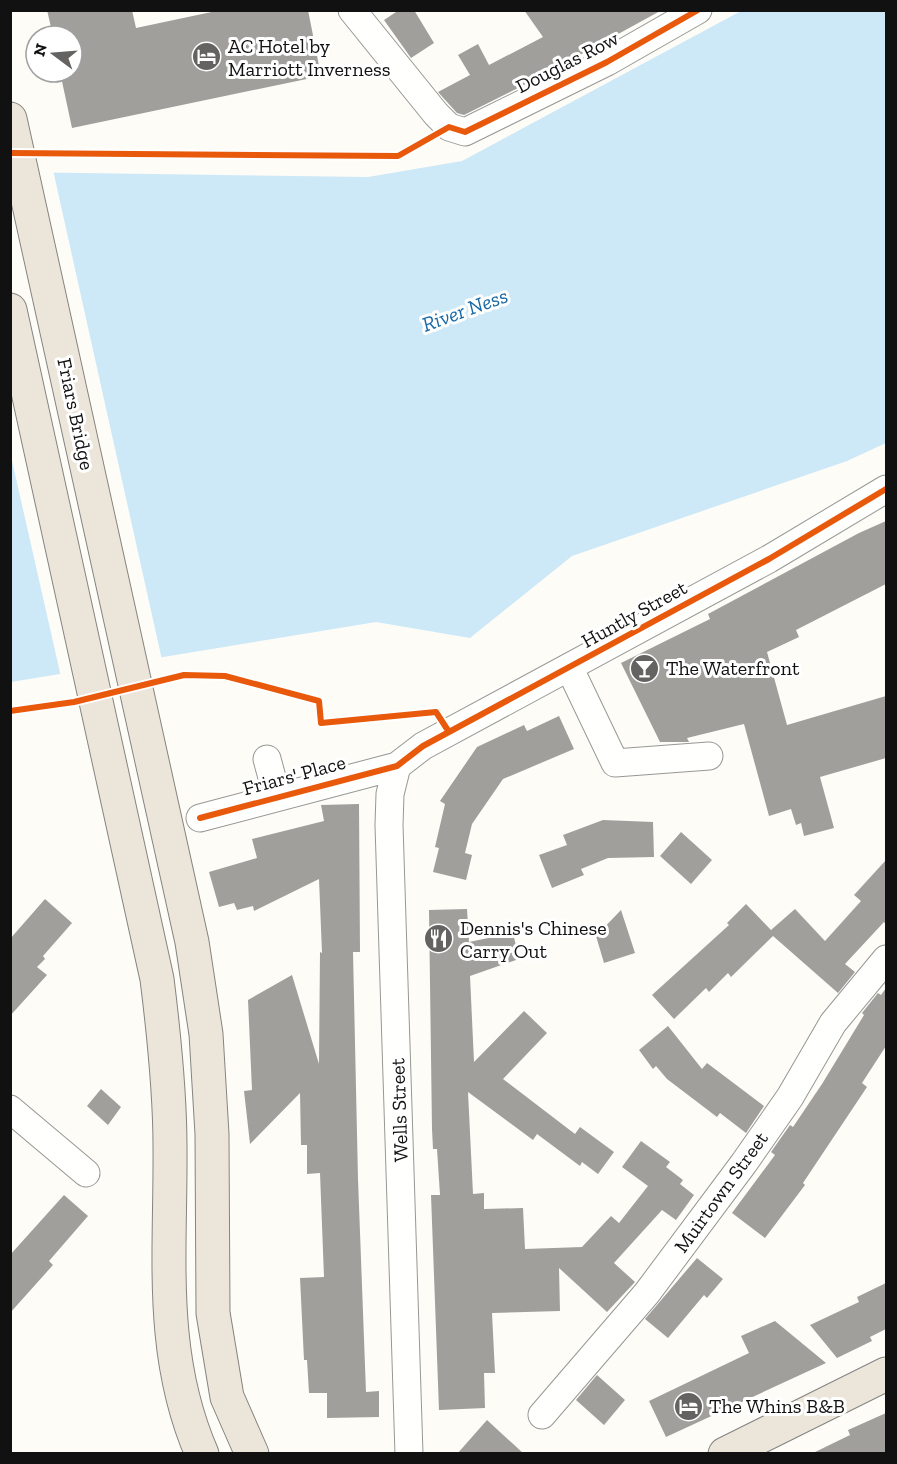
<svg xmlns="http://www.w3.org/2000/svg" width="897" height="1464" viewBox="0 0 897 1464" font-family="'Zilla Slab',serif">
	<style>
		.water { fill: #cde8f7 }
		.pier { fill: #fdfcf7 }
		.building { fill: #a19f9c }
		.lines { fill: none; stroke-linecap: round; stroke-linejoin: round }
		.minor-casing { stroke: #979795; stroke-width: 29 }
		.trunk-casing { stroke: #858482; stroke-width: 35 }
		.minor { stroke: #fffffe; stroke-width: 27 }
		.trunk { stroke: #ece5da; stroke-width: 33 }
		.cycleway-casing { stroke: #fff; stroke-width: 10 }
		.cycleway { stroke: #e8590c; stroke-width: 6 }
		.labels { text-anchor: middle; stroke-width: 6; stroke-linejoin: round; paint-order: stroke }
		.poi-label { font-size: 20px; fill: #111; stroke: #fff; text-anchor: start }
		.street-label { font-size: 20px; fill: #111; stroke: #fff }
		.water-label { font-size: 21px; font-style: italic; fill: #1768a6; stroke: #fff }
	</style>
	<rect width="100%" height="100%" fill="#fdfcf7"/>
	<!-- water -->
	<path class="water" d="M 741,11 L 886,11 L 886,443 L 847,461 L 572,556 L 470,638 L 376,622 L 11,682 L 11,172 L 368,177 L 462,161 Z"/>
	<!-- pier -->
	<path class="pier" d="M 10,169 L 53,170 L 162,660 L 61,677 L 10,452 Z"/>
	<!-- building -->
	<path class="building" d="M 47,10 L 132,10 L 136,28 L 221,10 L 308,10 L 321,76 L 72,128 L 60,72 L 72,72 L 72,36 L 53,36 Z
		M 399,10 L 414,10 L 434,43 L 411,58 L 384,20 Z
		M 524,10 L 662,10 L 536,79 L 464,115 L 457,113 L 438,92 L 470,75 L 458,55 L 478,44 L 489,65 L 543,37 Z
		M 886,521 L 886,584 L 796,630 L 799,637 L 767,652 L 787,725 L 886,696 L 886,758 L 820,777 L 834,828 L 804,836 L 801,823 L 796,825 L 791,809 L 769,816 L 744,724 L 687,738 L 689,742 L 660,742 L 621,663 L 710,619 L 708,614 L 859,533 Z
		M 559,716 L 574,749 L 503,779 L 472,824 L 465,853 L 472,855 L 466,880 L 433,872 L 439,848 L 435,847 L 445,804 L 440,801 L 477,747 L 524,725 L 527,731 Z
		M 359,804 L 360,952 L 353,952 L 358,1179 L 366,1392 L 379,1391 L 379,1417 L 327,1418 L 327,1393 L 309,1393 L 307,1360 L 304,1360 L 300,1278 L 324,1277 L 320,1173 L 307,1174 L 307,1145 L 301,1145 L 300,1093 L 250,1144 L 244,1091 L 252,1090 L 248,1000 L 292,975 L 319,1064 L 320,952 L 322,953 L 319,879 L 254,911 L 253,906 L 237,910 L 234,903 L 219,907 L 209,872 L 257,858 L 252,839 L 324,821 L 321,805 Z
		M 603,820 L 653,822 L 654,857 L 608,858 L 581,869 L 584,875 L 552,888 L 539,855 L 567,845 L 563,835 Z
		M 681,832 L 712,860 L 691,884 L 660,856 Z
		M 886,860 L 886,925 L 884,922 L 845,964 L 855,972 L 838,993 L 773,936 L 731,977 L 728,973 L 709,992 L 706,988 L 674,1019 L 652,995 L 729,925 L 727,923 L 746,904 L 771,930 L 795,909 L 825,941 L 861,901 L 854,895 Z
		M 45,899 L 72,923 L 43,956 L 45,959 L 37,967 L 47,975 L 10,1016 L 10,939 Z
		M 467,909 L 469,942 L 513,933 L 519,959 L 470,976 L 474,1062 L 524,1011 L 547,1033 L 503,1079 L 575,1134 L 580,1127 L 614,1152 L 598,1174 L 582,1162 L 580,1166 L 537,1134 L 533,1140 L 468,1092 L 473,1194 L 484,1193 L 484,1209 L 523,1208 L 525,1249 L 582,1247 L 611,1216 L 619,1223 L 648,1186 L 622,1167 L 641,1141 L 670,1162 L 666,1167 L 683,1180 L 680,1184 L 694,1195 L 676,1220 L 662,1210 L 614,1263 L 635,1282 L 607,1312 L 559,1268 L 560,1311 L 492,1313 L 495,1373 L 484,1373 L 485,1408 L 439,1410 L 431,1195 L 440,1195 L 437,1149 L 433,1149 L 432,1129 L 429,910 Z
		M 621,910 L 635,953 L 604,963 L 596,936 Z
		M 886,988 L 886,1046 L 862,1083 L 867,1087 L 803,1183 L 805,1185 L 765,1238 L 732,1213 L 775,1155 L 771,1152 L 790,1125 L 793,1127 L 822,1084 L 864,1015 L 862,1013 L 878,993 L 881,995 Z
		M 668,1026 L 702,1069 L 707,1063 L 764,1106 L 746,1133 L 720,1113 L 717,1117 L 667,1079 L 656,1066 L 653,1069 L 639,1050 Z
		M 101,1089 L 121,1107 L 108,1125 L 87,1106 Z
		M 64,1195 L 88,1216 L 49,1261 L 53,1265 L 10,1313 L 10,1255 Z
		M 697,1258 L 723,1279 L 707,1298 L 704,1295 L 668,1338 L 645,1319 Z
		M 886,1283 L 886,1329 L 870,1337 L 872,1341 L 837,1358 L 810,1325 L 859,1302 L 857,1297 Z
		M 775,1321 L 826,1363 L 666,1437 L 649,1401 L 749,1353 L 741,1336 Z
		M 597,1375 L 625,1400 L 604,1425 L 576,1400 Z
		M 886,1413 L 886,1454 L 811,1454 L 850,1435 L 848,1430 Z
		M 487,1420 L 524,1454 L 457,1454 Z"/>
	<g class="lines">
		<defs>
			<path id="minor" d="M 352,10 L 436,114 L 449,127 L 465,132 L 607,62 L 698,10
				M 570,669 L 615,763 L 709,756
				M 267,759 L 277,796
				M 397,766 L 390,794 L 389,825 L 409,1454
				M 200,818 L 397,766 L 423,746 L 769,559 L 886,489
				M 10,1109 L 86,1173
				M 542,1415 L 647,1293 L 744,1163 L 790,1097 L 833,1023 L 886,959"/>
			<path id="trunk" d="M 10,119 L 192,942 L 206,1034 L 212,1134 L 213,1313 L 227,1397 L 252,1454
				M 10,310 L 157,979 C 164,1035 170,1090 170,1147 C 171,1253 158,1353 202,1454
				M 725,1454 L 886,1374"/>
		</defs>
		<!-- minor casing -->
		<use href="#minor" class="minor-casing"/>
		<!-- trunk casing -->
		<use href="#trunk" class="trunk-casing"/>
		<!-- minor -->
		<use href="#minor" class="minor"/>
		<!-- trunk -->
		<use href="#trunk" class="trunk"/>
		<defs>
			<path id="cycleway" d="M 10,153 L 398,156 L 449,127 L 465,132 L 607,62 L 698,10
				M 10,711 L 74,702 L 184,675 L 225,676 L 319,701 L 321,723 L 436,712 L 449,732
				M 200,818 L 397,766 L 423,746 L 769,559 L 886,489"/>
		</defs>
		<!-- cycleway casing -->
		<use href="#cycleway" class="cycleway-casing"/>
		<!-- cycleway -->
		<use href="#cycleway" class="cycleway"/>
	</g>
	<!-- icons -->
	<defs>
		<symbol id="hotel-disc" viewBox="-11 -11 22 22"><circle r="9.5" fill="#646362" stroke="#fff"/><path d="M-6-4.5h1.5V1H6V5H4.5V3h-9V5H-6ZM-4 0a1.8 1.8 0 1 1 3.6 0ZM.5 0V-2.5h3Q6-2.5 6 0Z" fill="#fff"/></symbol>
		<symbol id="bar-disc" viewBox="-11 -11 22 22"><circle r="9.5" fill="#646362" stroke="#fff"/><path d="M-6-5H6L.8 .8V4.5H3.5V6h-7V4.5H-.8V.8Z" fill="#fff"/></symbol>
		<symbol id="restaurant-disc" viewBox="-11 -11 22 22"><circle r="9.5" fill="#646362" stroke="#fff"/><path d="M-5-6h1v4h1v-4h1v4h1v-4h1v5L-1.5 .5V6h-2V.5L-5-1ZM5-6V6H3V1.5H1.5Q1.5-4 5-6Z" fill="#fff"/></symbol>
	</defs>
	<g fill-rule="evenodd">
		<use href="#hotel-disc" x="190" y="40" width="33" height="33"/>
		<use href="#bar-disc" x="628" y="652" width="33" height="33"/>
		<use href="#restaurant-disc" x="422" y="922" width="33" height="33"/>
		<use href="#hotel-disc" x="672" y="1390" width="33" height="33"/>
	</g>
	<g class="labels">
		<!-- poi labels -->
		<g class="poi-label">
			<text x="228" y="53">AC Hotel by<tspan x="228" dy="23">Marriott Inverness</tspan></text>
			<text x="666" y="675">The Waterfront</text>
			<text x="460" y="935">Dennis's Chinese<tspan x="460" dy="23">Carry Out</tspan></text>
			<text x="709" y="1413">The Whins B&amp;B</text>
		</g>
		<!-- street labels -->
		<g class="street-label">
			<text transform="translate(567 62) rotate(-27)" y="7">Douglas Row</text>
			<text transform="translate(76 414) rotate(78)" y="7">Friars Bridge</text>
			<text transform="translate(634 614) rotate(-29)" y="7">Huntly Street</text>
			<text transform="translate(294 775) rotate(-15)" y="7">Friars' Place</text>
			<text transform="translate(399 1110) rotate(-92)" y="7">Wells Street</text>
			<text transform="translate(721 1192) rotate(-54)" y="7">Muirtown Street</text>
		</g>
		<!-- water labels -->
		<g class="water-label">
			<text transform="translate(465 310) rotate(-20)" y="7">River Ness</text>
		</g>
	</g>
	<!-- border -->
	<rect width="897" height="1464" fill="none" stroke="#111111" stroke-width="24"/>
	<!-- north arrow -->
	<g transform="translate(54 54) rotate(286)"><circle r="28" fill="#ffffff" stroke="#a0a0a0" stroke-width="1.5"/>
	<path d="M0-4.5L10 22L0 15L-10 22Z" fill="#646362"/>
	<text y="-9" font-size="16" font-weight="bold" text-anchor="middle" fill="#111111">N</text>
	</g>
</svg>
